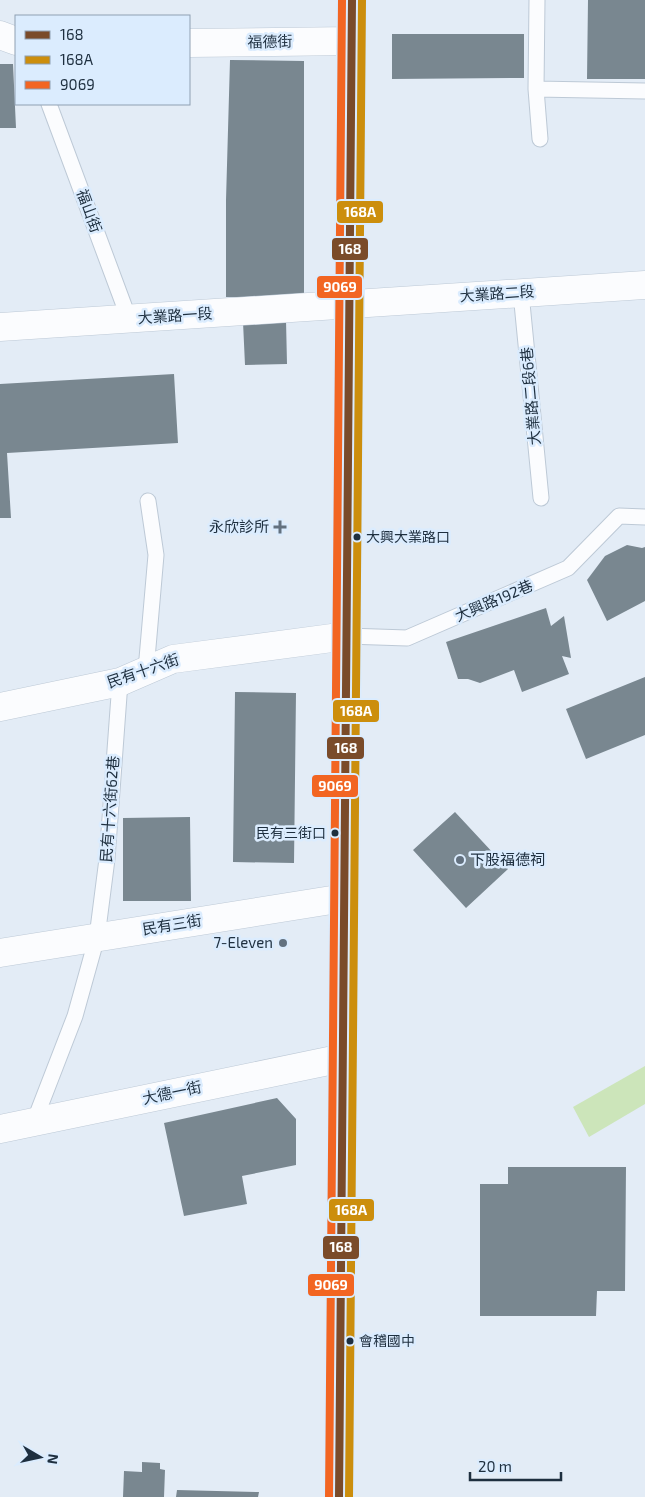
<svg xmlns="http://www.w3.org/2000/svg" width="645" height="1497" viewBox="0 0 645 1497" font-family="'Exo 2','Noto Sans TC',sans-serif">
	<style>
		.green { fill: #cce5ba }
		.building { fill: #798790 }
		.lines { fill: none; stroke-linecap: round; stroke-linejoin: round }
		.service-casing { stroke: #bdc9d6; stroke-width: 17 }
		.minor-casing { stroke: #bdc9d6; stroke-width: 29 }
		.service { stroke: #fbfcfe; stroke-width: 15 }
		.minor { stroke: #fbfcfe; stroke-width: 28 }
		.bus-1-casing { stroke: #dbecfe; stroke-width: 11 }
		.bus-2-casing { stroke: #dbecfe; stroke-width: 11 }
		.bus-3-casing { stroke: #dbecfe; stroke-width: 11 }
		.bus-1 { stroke: #7a4b2a; stroke-width: 8 }
		.bus-2 { stroke: #cc8e0d; stroke-width: 8 }
		.bus-3 { stroke: #f26522; stroke-width: 8 }
		.poi-dot { fill: #63717f; stroke: #dbecfe; stroke-width: 2 }
		.bus-dot { fill: #1e2f3f; stroke: #dbecfe; stroke-width: 2 }
		.labels { text-anchor: middle; stroke-width: 5; stroke-linejoin: round; paint-order: stroke }
		.bus-label { font-size: 14px; fill: #1e2f3f; stroke: #dbecfe; text-anchor: start }
		.street-label { font-size: 15px; fill: #1e2f3f; stroke: #dbecfe }
		.poi-label { font-size: 15px; fill: #1e2f3f; stroke: #dbecfe; text-anchor: end }
		.line-badge { stroke: #dbecfe; stroke-width: 2 }
		.badge-label { font-size: 14px; text-anchor: middle; font-weight: bold; fill: #fff }
	</style>
	<rect width="100%" height="100%" fill="#e3ecf6"/>
	<!-- green -->
	<path class="green" d="M 645,1066 L 645,1104 L 589,1137 L 573,1107 Z"/>
	<!-- building -->
	<path class="building" d="M 588,0 L 645,0 L 645,79 L 587,79 Z
		M 392,34 L 524,34 L 524,78 L 392,79 Z
		M 230,60 L 304,61 L 304,297 L 226,297 L 226,200 Z
		M 0,64 L 13,64 L 16,128 L 0,128 Z
		M 286,320 L 287,364 L 245,365 L 243,322 Z
		M 174,374 L 178,443 L 7,453 L 11,518 L 0,518 L 0,384 Z
		M 627,545 L 642,548 L 645,547 L 645,601 L 607,621 L 587,580 L 605,556 Z
		M 546,608 L 551,626 L 564,616 L 571,658 L 562,656 L 569,674 L 522,692 L 514,670 L 480,683 L 468,679 L 458,679 L 446,642 Z
		M 645,677 L 645,735 L 586,759 L 566,709 Z
		M 235,692 L 296,693 L 294,863 L 233,862 Z
		M 455,812 L 508,869 L 466,908 L 413,850 Z
		M 190,817 L 191,901 L 123,901 L 123,818 Z
		M 277,1098 L 296,1119 L 296,1165 L 242,1176 L 247,1204 L 184,1216 L 164,1123 Z
		M 508,1167 L 626,1167 L 625,1291 L 597,1291 L 596,1316 L 480,1316 L 480,1184 L 508,1184 Z
		M 142,1462 L 160,1463 L 160,1469 L 165,1470 L 164,1497 L 123,1497 L 124,1471 L 142,1472 Z
		M 177,1490 L 259,1492 L 258,1497 L 176,1497 Z"/>
	<g class="lines">
		<defs>
			<path id="service" d="M 537,0 L 536,89 L 540,139
				M 536,89 L 645,91
				M 49,104 L 129,319
				M 521,293 L 541,498
				M 347,636 L 407,638 L 568,568 L 619,516 L 645,517
				M 146,670 L 156,555 L 148,501
				M 34,1122 L 75,1016 L 97,937 L 107,859 L 120,682"/>
			<path id="minor" d="M 0,35 L 16,41
				M 189,43 L 352,41
				M 0,327 L 645,285
				M 0,707 L 120,682 L 173,659 L 347,636
				M 0,953 L 344,898
				M 0,1129 L 343,1058
				M 339,1497 L 352,0"/>
		</defs>
		<!-- service casing -->
		<use href="#service" class="service-casing"/>
		<!-- minor casing -->
		<use href="#minor" class="minor-casing"/>
		<!-- service -->
		<use href="#service" class="service"/>
		<!-- minor -->
		<use href="#minor" class="minor"/>
		<defs>
			<path id="bus-1" d="M 339,1497 L 352,0"/>
			<path id="bus-2" d="M 349,1497 L 362,0"/>
			<path id="bus-3" d="M 329,1497 L 342,0"/>
		</defs>
		<!-- bus-1 casing -->
		<use href="#bus-1" class="bus-1-casing"/>
		<!-- bus-2 casing -->
		<use href="#bus-2" class="bus-2-casing"/>
		<!-- bus-3 casing -->
		<use href="#bus-3" class="bus-3-casing"/>
		<!-- bus-1 -->
		<use href="#bus-1" class="bus-1"/>
		<!-- bus-2 -->
		<use href="#bus-2" class="bus-2"/>
		<!-- bus-3 -->
		<use href="#bus-3" class="bus-3"/>
	</g>
	<!-- markers -->
	<g class="poi-dot">
		<path d="M277.5 519.5h5v5h5v5h-5v5h-5v-5h-5v-5h5z"/>
		<circle cx="460" cy="860" r="5"/>
		<circle cx="283" cy="943" r="5"/>
	</g>
	<g class="bus-dot">
		<circle cx="357" cy="537" r="4.5"/>
		<circle cx="335" cy="833" r="4.5"/>
		<circle cx="350" cy="1341" r="4.5"/>
	</g>
	<g class="labels">
		<!-- bus labels -->
		<g class="bus-label">
			<text x="366" y="542">大興大業路口</text>
			<text x="326" y="838" text-anchor="end">民有三街口</text>
			<text x="359" y="1346">會稽國中</text>
		</g>
		<!-- street labels -->
		<g class="street-label">
			<text transform="translate(270 42) rotate(-1)" y="5">福德街</text>
			<text transform="translate(89 211) rotate(70)" y="5">福山街</text>
			<text transform="translate(497 294) rotate(-4)" y="5">大業路二段</text>
			<text transform="translate(175 316) rotate(-4)" y="5">大業路一段</text>
			<text transform="translate(531 396) rotate(-95)" y="5">大業路二段6巷</text>
			<text transform="translate(494 601) rotate(-23)" y="5">大興路192巷</text>
			<text transform="translate(143 671) rotate(-19)" y="5">民有十六街</text>
			<text transform="translate(110 809) rotate(-86)" y="5">民有十六街62巷</text>
			<text transform="translate(172 925) rotate(-9)" y="5">民有三街</text>
			<text transform="translate(172 1093) rotate(-12)" y="5">大德一街</text>
		</g>
		<!-- poi labels -->
		<g class="poi-label">
			<text x="269" y="532">永欣診所</text>
			<text x="470" y="865" text-anchor="start">下股福德祠</text>
			<text x="273" y="948">7-Eleven</text>
		</g>
	</g>
	<g class="line-badge">
		<rect x="336" y="200" width="48" height="24" rx="5" fill="#cc8e0d"/>
		<rect x="331" y="237" width="38" height="24" rx="5" fill="#7a4b2a"/>
		<rect x="316" y="275" width="47" height="24" rx="5" fill="#f26522"/>
		<rect x="332" y="699" width="48" height="24" rx="5" fill="#cc8e0d"/>
		<rect x="326" y="736" width="39" height="24" rx="5" fill="#7a4b2a"/>
		<rect x="311" y="774" width="48" height="24" rx="5" fill="#f26522"/>
		<rect x="328" y="1198" width="47" height="24" rx="5" fill="#cc8e0d"/>
		<rect x="322" y="1235" width="38" height="25" rx="5" fill="#7a4b2a"/>
		<rect x="307" y="1273" width="48" height="24" rx="5" fill="#f26522"/>
	</g>
	<g class="badge-label">
		<text x="360" y="217">168A</text>
		<text x="350" y="254">168</text>
		<text x="340" y="292">9069</text>
		<text x="356" y="716">168A</text>
		<text x="346" y="753">168</text>
		<text x="335" y="791">9069</text>
		<text x="351" y="1215">168A</text>
		<text x="341" y="1252">168</text>
		<text x="331" y="1290">9069</text>
	</g>
	<!-- legend -->
	<rect x="15" y="15" width="175" height="90" fill="#dbecfe" stroke="#8fa0b2"/>
	<rect x="25" y="31" width="25" height="8" fill="#7a4b2a" stroke="#8fa0b2"/>
	<text x="60" y="40" font-size="15" fill="#1e2f3f">168</text>
	<rect x="25" y="56" width="25" height="8" fill="#cc8e0d" stroke="#8fa0b2"/>
	<text x="60" y="65" font-size="15" fill="#1e2f3f">168A</text>
	<rect x="25" y="81" width="25" height="8" fill="#f26522" stroke="#8fa0b2"/>
	<text x="60" y="90" font-size="15" fill="#1e2f3f">9069</text>
	<!-- north arrow -->
	<g transform="translate(40 1457) rotate(99)" stroke="#dbecfe" stroke-width="4" paint-order="stroke">
	<path d="M0-4L9 19L0 12L-9 19Z" fill="#1e2f3f"/>
	<text y="-8" font-size="14" font-weight="bold" text-anchor="middle" fill="#1e2f3f">N</text>
	</g>
	<!-- scale -->
	<path d="M470 1472v8h91v-8" fill="none" stroke="#1e2f3f" stroke-width="2.5"/>
	<text x="478" y="1472" font-size="15" fill="#1e2f3f" stroke="#dbecfe" stroke-width="4" paint-order="stroke">20 m</text>
</svg>
